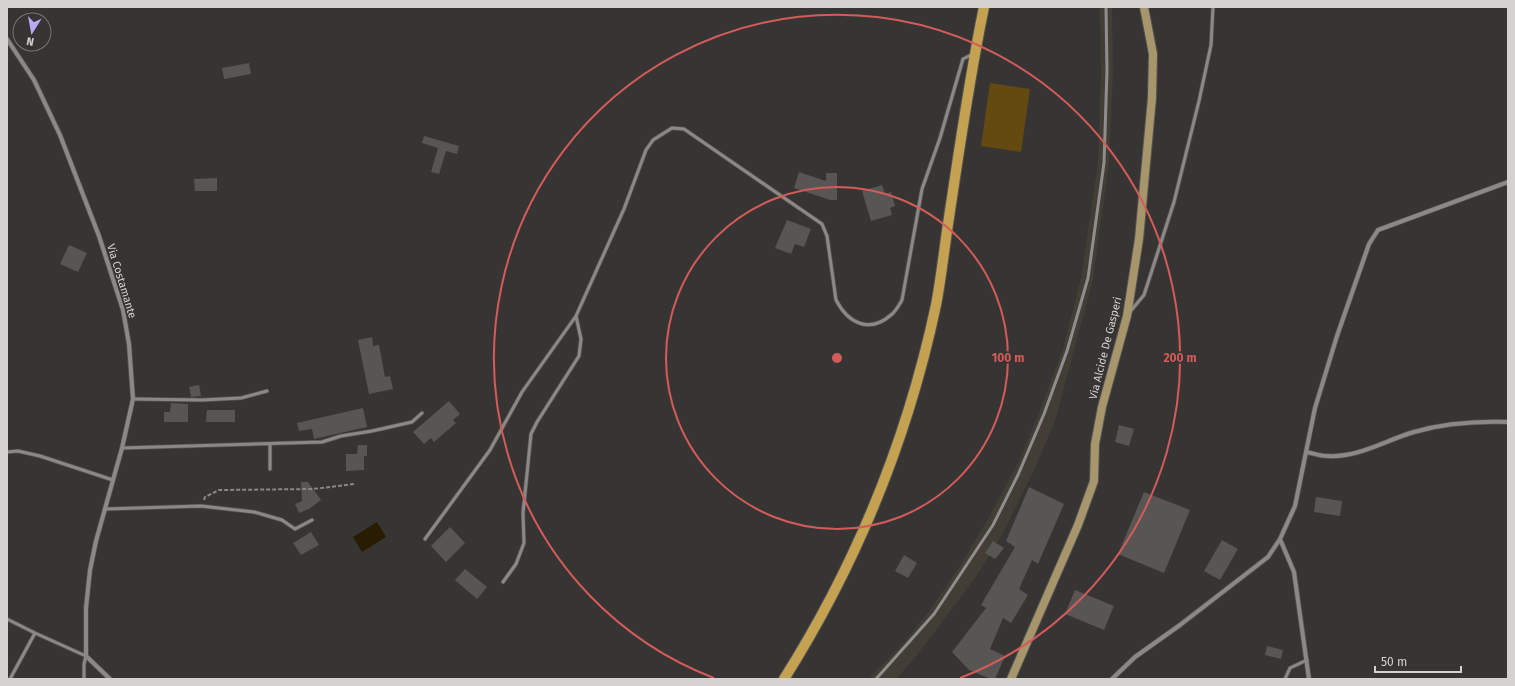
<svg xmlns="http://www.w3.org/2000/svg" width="1515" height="686" viewBox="0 0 1515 686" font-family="'Fira Sans',sans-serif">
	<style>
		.built { fill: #423e36 }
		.green { fill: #644a10 }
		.water { fill: #281c02 }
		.building { fill: #575653 }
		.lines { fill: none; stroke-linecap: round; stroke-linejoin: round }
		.service-casing { stroke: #545352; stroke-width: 4.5 }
		.minor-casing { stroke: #545352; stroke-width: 5.5 }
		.secondary-casing { stroke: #545352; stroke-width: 10 }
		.primary-casing { stroke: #545352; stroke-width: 12 }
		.path { stroke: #898886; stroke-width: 2; stroke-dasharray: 4 2; stroke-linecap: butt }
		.service { stroke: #8a8986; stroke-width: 3 }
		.minor { stroke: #8a8986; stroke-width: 4 }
		.secondary { stroke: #a7966c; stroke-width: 8 }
		.primary { stroke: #c5a252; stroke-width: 10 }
		.rail { stroke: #908e8d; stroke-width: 3 }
		.ring { fill: none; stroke: #d55b5b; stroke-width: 2 }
		.labels { text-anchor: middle; stroke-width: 3.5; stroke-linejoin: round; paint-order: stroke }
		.street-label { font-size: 11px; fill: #d3d2d1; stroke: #373533 }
		.centre { fill: #d55b5b; stroke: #373533; stroke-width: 2 }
		.ring-label { font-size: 12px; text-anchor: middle; font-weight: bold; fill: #d55b5b; stroke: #373533; stroke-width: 3.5; stroke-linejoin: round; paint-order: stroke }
	</style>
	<rect width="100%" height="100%" fill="#373533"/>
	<!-- built -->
	<path class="built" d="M 1100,7 L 1112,7 L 1113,70 L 1109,163 L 1093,279 L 1055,421 L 1035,468 L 1003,533 L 975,578 L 917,655 L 896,679 L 868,679 L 904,643 L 929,611 L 958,569 L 987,521 L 1019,461 L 1039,413 L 1063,349 L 1081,278 L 1098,163 L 1101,71 Z"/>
	<!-- green -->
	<path class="green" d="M 990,83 L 1030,89 L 1021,152 L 981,146 Z"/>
	<!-- water -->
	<path class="water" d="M 377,522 L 386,537 L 362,552 L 353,537 Z"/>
	<!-- building -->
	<path class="building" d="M 249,63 L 251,74 L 224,79 L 222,68 Z
		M 424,136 L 459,146 L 457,154 L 446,151 L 439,174 L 431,172 L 438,148 L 422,143 Z
		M 799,172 L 826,181 L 826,173 L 837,173 L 837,200 L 830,200 L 794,188 Z
		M 217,178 L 217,191 L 195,191 L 194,179 Z
		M 882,185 L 885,194 L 891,192 L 895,206 L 890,208 L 892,215 L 871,221 L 862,191 Z
		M 787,220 L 811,229 L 804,247 L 795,244 L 791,254 L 775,248 Z
		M 69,245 L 87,253 L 78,272 L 60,264 Z
		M 372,337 L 373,346 L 379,345 L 385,377 L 390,376 L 393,389 L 369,394 L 358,340 Z
		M 199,385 L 201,396 L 191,397 L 189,387 Z
		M 449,401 L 460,414 L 453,420 L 456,423 L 434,442 L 431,438 L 424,444 L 413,432 Z
		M 171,403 L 188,404 L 188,422 L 164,422 L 164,412 L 170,412 Z
		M 363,408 L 367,427 L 314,439 L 312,429 L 299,431 L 297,423 Z
		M 207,410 L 235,410 L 235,422 L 206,422 Z
		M 1119,425 L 1134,429 L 1129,446 L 1115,442 Z
		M 358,445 L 367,445 L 367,456 L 364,456 L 364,470 L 346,471 L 346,454 L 357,454 Z
		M 301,482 L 308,482 L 321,500 L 309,509 L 299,513 L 295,504 L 302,501 Z
		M 1029,487 L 1064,504 L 1038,564 L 1032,560 L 1019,589 L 1028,595 L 1011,623 L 1003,618 L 990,649 L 1005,656 L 995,679 L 991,679 L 969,670 L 952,652 L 986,608 L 981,605 L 1015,547 L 1006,541 Z
		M 1144,492 L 1190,510 L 1164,573 L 1118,554 Z
		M 1316,497 L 1342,501 L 1340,516 L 1314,512 Z
		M 450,527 L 465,543 L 446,562 L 431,546 Z
		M 311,532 L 319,545 L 301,555 L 293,543 Z
		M 1222,540 L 1238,549 L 1220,580 L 1204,571 Z
		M 993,541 L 1004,548 L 995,559 L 985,553 Z
		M 904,555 L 917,563 L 908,578 L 895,571 Z
		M 465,569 L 487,587 L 477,599 L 455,580 Z
		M 1075,590 L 1114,606 L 1104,630 L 1065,614 Z
		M 1267,646 L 1283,650 L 1281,659 L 1265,655 Z"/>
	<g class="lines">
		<defs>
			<path id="service" d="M 1129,313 L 1144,295 L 1174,202 L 1199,101 L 1211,45 L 1213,7
				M 133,399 L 202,400 L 241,398 L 267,391
				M 270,444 L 270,469
				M 122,448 L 322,442 L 341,436 L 372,431 L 412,422 L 422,413
				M 7,452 L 18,451 L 40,456 L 113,480
				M 106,509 L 201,506 L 254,512 L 282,520 L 295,529 L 312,520
				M 425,539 L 490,450 L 522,392 L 576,316 L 624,209 L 646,150 L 653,140 L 672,128 L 684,129 L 822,224 L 827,236 L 836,300 C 848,323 869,334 891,315 C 896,311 899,305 902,300 L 922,189 L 940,138 L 963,59 L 973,54
				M 503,582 L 516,564 L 524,543 L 523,513 L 531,434 L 537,422 L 579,356 L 581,339 L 576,316
				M 7,619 L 35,633 L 86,656 L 84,664 L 84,679
				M 10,679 L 35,633
				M 1285,679 L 1290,668 L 1307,660"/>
			<path id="minor" d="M 7,39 L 34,80 L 60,135 L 99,236 L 123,310 L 129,344 L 133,399 L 122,448 L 96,541 L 90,570 L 86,608 L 86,656 L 110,679
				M 1306,452 C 1313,453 1320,456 1327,456 C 1358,458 1386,440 1414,432 C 1445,423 1476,421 1508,422
				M 1280,539 L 1294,572 L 1309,679
				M 1112,679 L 1135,657 L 1180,625 L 1268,557 L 1280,539 L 1295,506 L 1315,408 L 1337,336 L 1369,244 L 1378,230 L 1508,182"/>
			<path id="secondary" d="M 1011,679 L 1078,525 L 1094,481 L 1095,444 L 1102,407 L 1127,316 L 1139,239 L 1152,98 L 1153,54 L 1144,7"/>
			<path id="primary" d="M 784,679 C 856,565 908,437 936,305 C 941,279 944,251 948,224 C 959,152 969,79 984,7"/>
		</defs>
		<!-- service casing -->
		<use href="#service" class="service-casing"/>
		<!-- minor casing -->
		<use href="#minor" class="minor-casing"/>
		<!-- secondary casing -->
		<use href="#secondary" class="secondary-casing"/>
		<!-- primary casing -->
		<use href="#primary" class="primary-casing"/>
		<!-- path -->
		<path class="path" d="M 204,500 L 205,497 L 219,490 L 313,489 L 354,484"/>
		<!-- service -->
		<use href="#service" class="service"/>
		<!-- minor -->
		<use href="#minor" class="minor"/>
		<!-- secondary -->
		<use href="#secondary" class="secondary"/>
		<!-- primary -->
		<use href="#primary" class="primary"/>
		<!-- rail -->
		<path class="rail" d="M 876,679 L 934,614 L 993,525 L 1018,475 L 1044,414 L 1067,351 L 1088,278 L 1104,163 L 1107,71 L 1106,7"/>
	</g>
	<!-- distance rings -->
	<g class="ring">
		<circle cx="837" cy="358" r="171"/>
		<path d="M714 678A343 343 0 1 1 960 678"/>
	</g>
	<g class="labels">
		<!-- street labels -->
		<g class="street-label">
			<text transform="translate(122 281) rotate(73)" y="4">Via Costamante</text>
			<text transform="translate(1105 348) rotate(-76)" y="4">Via Alcide De Gasperi</text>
		</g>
	</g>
	<circle cx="837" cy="358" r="6" class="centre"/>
	<g class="ring-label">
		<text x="1008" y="362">100 m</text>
		<text x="1180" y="362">200 m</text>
	</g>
	<!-- border -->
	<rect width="1515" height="686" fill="none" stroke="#d3d2d1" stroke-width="16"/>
	<!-- north arrow -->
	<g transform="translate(32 32) rotate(191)"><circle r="19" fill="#373533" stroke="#757472"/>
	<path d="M0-3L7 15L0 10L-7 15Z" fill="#baaaf6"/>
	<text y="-6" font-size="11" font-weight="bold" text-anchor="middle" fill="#d3d2d1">N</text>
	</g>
	<!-- scale -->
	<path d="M1375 666v6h86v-6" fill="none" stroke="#d3d2d1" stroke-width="2"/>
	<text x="1381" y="666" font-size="12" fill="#d3d2d1" stroke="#373533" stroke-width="3" paint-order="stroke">50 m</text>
</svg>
